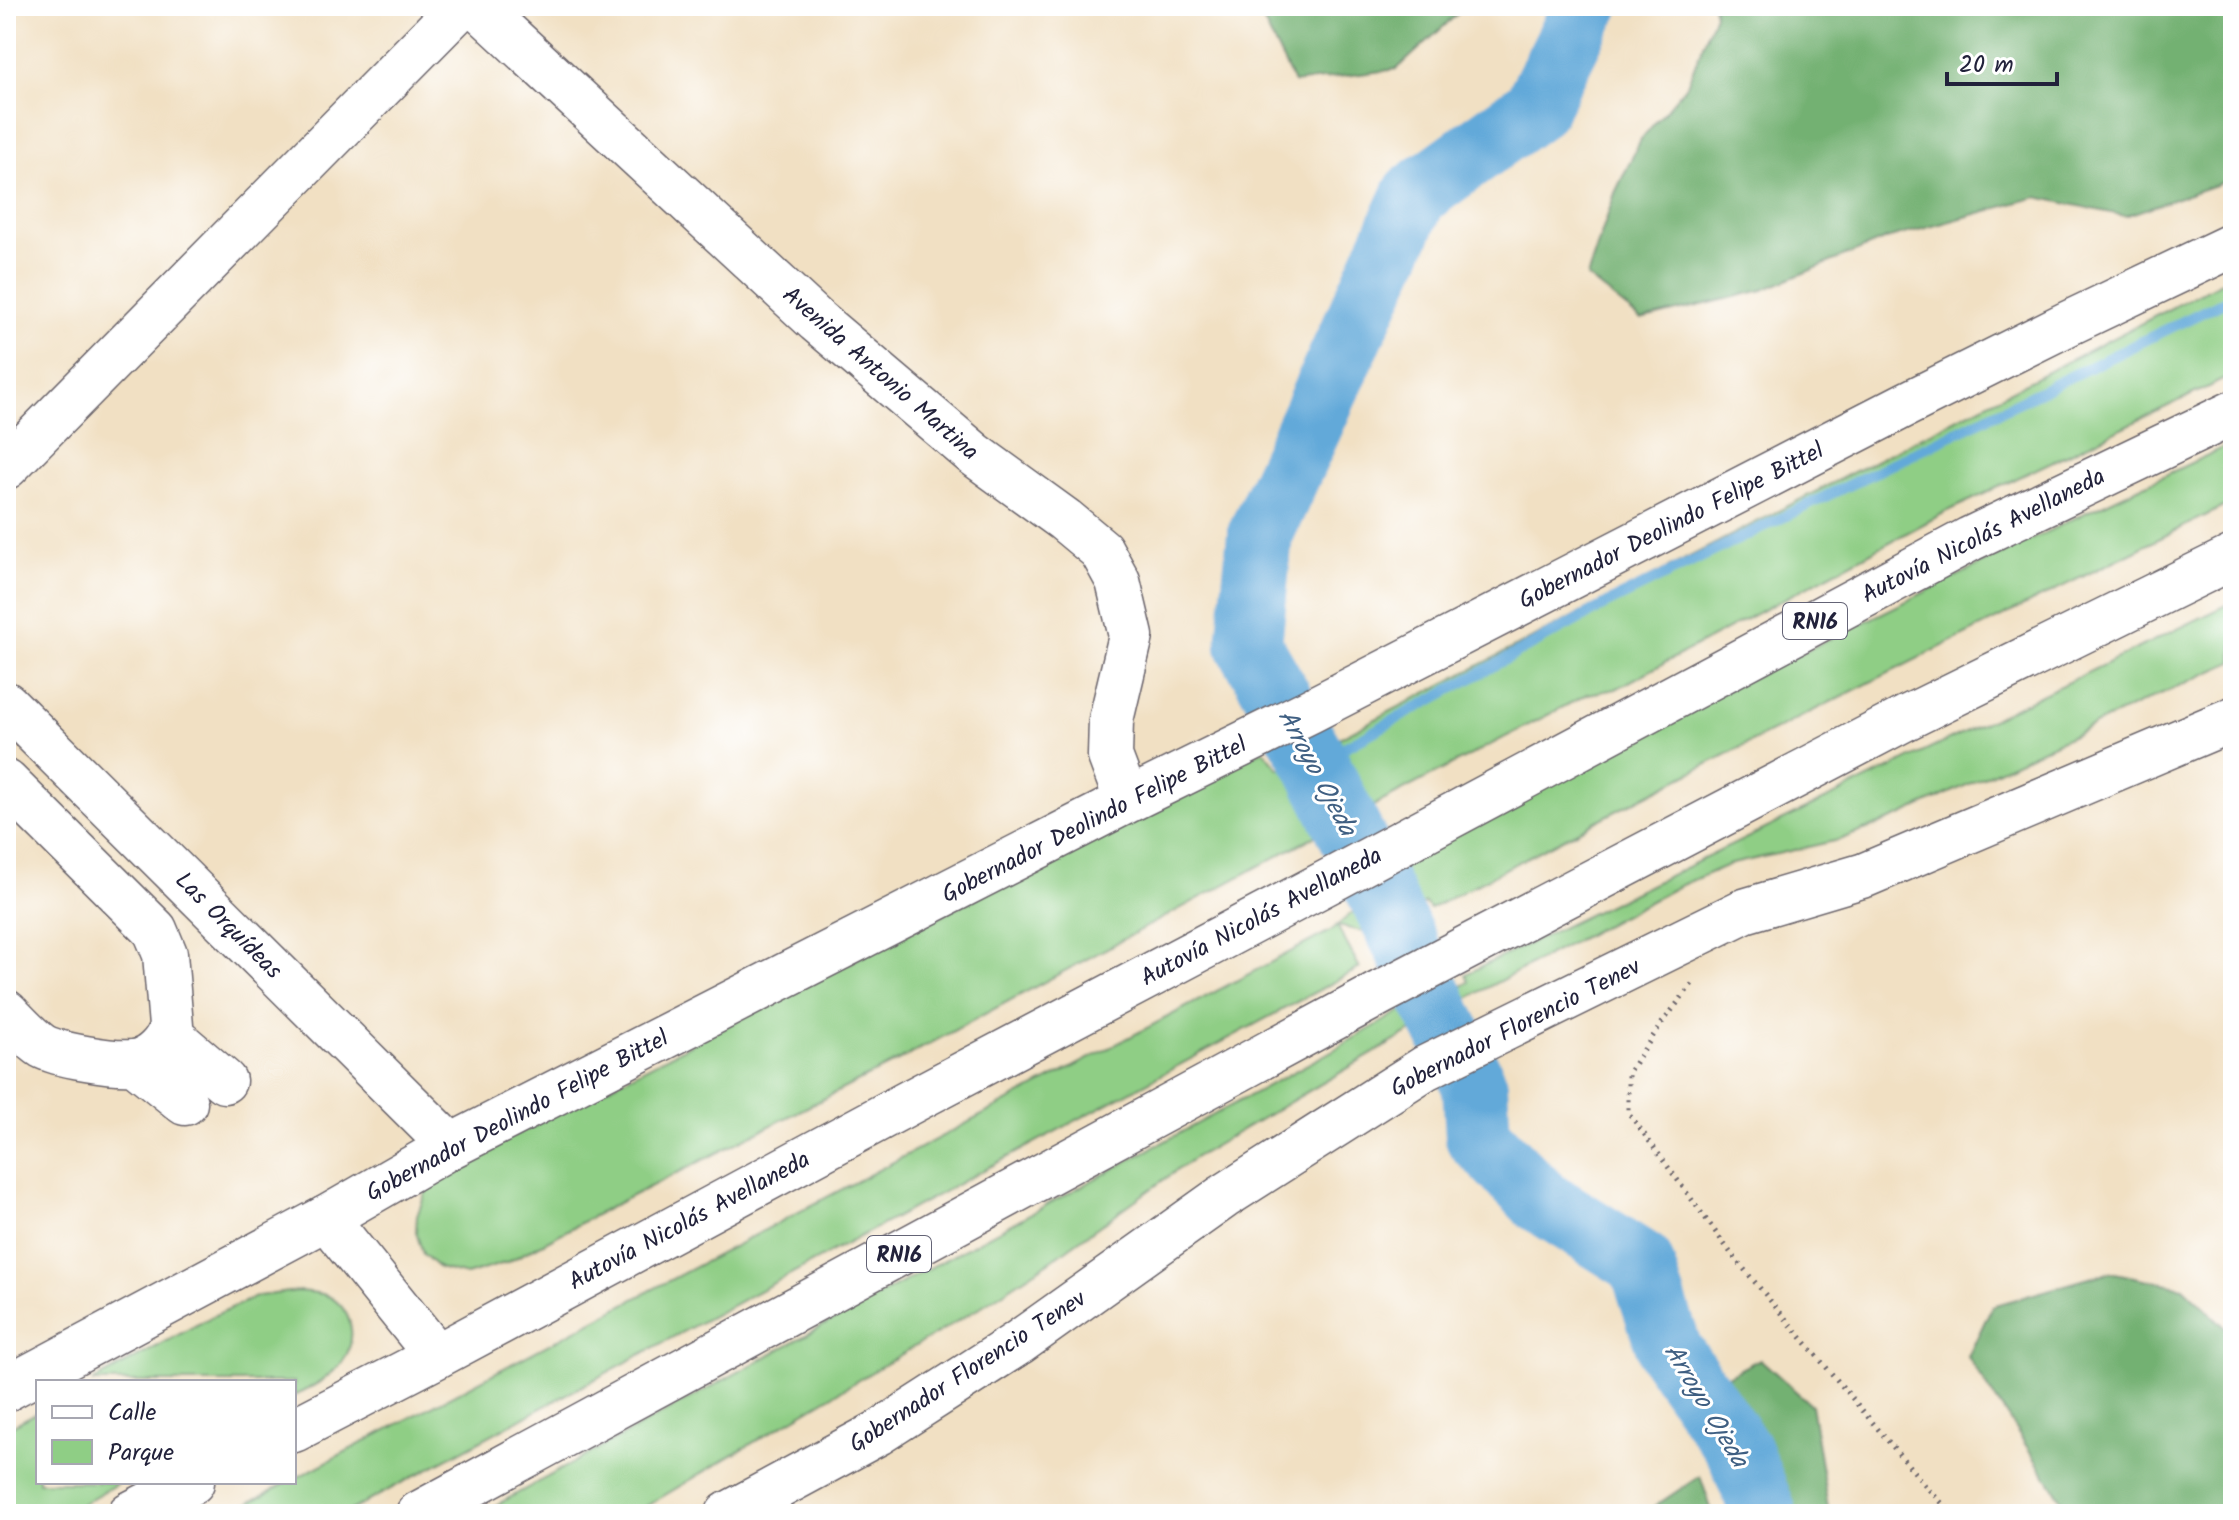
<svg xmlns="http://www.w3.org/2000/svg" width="2239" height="1520" viewBox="0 0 2239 1520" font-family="Kalam,sans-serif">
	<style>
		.green { fill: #8fce85; stroke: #587860; stroke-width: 2 }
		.forest { fill: #73b172; stroke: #4a6a56; stroke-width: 2 }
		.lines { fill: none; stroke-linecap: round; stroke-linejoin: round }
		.stream { stroke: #62a9d9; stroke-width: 11 }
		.river { stroke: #62a9d9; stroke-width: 66 }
		.minor-casing { stroke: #6a646b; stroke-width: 47 }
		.highway-casing { stroke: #6a646b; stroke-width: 47 }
		.path { stroke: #6a646b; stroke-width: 5; stroke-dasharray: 2 6; stroke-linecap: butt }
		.minor { stroke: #fff; stroke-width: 44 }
		.highway { stroke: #fff; stroke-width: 44 }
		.labels { text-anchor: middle; stroke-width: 6; stroke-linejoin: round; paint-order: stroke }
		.shield { fill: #fff; stroke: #646476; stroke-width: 2 }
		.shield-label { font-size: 22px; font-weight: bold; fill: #22223b }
		.street-label { font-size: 24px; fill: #22223b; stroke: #fff }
		.water-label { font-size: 26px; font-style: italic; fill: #3f5f82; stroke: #fff }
	</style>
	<rect width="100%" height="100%" fill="#fff"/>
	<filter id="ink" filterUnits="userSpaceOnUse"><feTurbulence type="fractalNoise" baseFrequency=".0125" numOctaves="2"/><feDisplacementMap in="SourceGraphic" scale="16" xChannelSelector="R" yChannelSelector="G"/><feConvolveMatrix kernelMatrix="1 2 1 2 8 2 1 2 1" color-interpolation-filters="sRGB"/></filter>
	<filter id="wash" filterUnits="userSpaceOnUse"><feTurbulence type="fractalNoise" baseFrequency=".006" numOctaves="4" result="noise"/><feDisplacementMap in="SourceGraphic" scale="32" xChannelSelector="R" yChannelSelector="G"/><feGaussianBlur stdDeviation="1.8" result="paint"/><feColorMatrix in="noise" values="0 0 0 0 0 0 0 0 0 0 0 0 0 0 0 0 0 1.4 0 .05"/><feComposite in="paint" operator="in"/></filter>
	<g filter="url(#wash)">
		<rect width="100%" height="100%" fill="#f1e0c3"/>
		<!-- green -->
		<path class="green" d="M 2233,276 L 2233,375 L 1942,514 L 1616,689 L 1588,694 L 1298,845 L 894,1063 L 616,1204 L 508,1262 L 466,1275 L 439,1268 L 423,1254 L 416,1232 L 417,1216 L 426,1192 L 445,1171 L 1263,750 L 1279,769 Z
			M 2233,443 L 2233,502 C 1964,636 1694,767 1430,909 L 1425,903 L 1371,933 L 1337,926 L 1360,968 L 344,1514 L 228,1514 L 288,1482 L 294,1482 L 294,1479 L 1332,930 L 1405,867 L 1398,852 L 2087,512 Z
			M 2233,602 L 2233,662 L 2158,695 L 1905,814 L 1839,840 L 1728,865 L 1677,887 L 1477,993 L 1194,1158 L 1049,1262 L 976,1310 L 633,1514 L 480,1514 L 846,1313 L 1321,1057 L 1410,1006 L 1414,1013 L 1469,982 L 1466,974 Z
			M 297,1291 C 307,1292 319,1292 328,1296 C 356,1310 359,1348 336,1369 C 324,1381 309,1389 294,1396 L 294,1382 L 92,1382 L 213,1316 L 258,1296 Z
			M 38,1412 L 38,1482 L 120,1482 L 64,1514 L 6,1514 L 6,1429 Z"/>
		<!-- forest -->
		<path class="forest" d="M 1256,6 L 1466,6 L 1397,69 L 1294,83 Z
			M 1713,6 L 2233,6 L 2233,179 L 2125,216 L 2037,197 L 1886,239 L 1763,290 L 1641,320 L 1587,277 L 1615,193 L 1641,139 L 1687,85 L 1715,14 Z
			M 2110,1272 L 2183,1287 L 2233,1335 L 2233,1514 L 2071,1514 L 1968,1357 L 1992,1306 Z
			M 1760,1359 L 1811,1405 L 1829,1514 L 1797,1514 L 1762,1446 L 1721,1379 Z
			M 1700,1476 L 1713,1514 L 1643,1514 Z"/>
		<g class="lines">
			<!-- stream -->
			<path class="stream" d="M 1316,763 L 1614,600 L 2233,297"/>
			<!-- river -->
			<path class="river" d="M 1586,6 L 1535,108 L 1415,195 L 1260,535 L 1249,645 L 1316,763 L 1475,1086 L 1478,1137 L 1540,1200 L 1641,1263 L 1670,1351 L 1739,1451 L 1764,1514"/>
		</g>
	</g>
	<g filter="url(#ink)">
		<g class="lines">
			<defs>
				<path id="minor" d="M 477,6 L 817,321 L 974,454 L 1065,520 L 1101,550 L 1118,581 L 1131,636 L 1111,720 L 1110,756 L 1127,801
					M 6,467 L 461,6
					M 6,704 L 451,1146
					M 6,782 L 155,930 L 165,954 L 171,1026 C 168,1043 150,1061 133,1062 C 114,1064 58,1055 42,1046 C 29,1037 17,1023 6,1012
					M 169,1034 L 224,1081
					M 134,1062 L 185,1103
					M 6,1389 L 326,1218 L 451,1146 L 1127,801 L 1310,711 L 1907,404 L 2067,324 L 2233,245
					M 728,1514 L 878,1433 L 1018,1343 L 1223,1197 L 1425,1068 L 1744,911 L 1865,875 L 2233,719"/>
				<path id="highway" d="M 326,1218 L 437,1356
					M 294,1430 L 437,1356 L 910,1102 L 1337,877 L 1970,539 L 2233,413
					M 130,1514 L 192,1482
					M 418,1514 L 1380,993 L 1908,717 L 2233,557"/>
			</defs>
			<!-- minor casing -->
			<use href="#minor" class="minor-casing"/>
			<!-- highway casing -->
			<use href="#highway" class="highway-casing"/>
			<!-- path -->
			<path class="path" d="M 1692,984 L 1662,1023 L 1628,1073 L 1628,1112 L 1733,1256 L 1930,1491 L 1953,1514"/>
			<!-- minor -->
			<use href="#minor" class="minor"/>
			<!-- highway -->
			<use href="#highway" class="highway"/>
		</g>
	</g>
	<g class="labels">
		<!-- shield labels -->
		<g class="shield">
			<rect x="1783" y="603" width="64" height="36" rx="6"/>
			<rect x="867" y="1236" width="64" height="36" rx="6"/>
		</g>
		<g class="shield-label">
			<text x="1815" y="629">RN16</text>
			<text x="899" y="1262">RN16</text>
		</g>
		<!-- street labels -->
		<g class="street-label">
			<text transform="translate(881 373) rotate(41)" y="8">Avenida Antonio Martina</text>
			<text transform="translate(1671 525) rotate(-27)" y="8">Gobernador Deolindo Felipe Bittel</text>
			<text transform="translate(1983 535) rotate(-27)" y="8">Autovía Nicolás Avellaneda</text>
			<text transform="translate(1094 819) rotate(-27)" y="8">Gobernador Deolindo Felipe Bittel</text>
			<text transform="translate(1261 916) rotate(-28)" y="8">Autovía Nicolás Avellaneda</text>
			<text transform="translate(229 925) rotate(45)" y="8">Las Orquídeas</text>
			<text transform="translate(1515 1027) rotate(-27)" y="8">Gobernador Florencio Tenev</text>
			<text transform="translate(517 1115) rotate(-28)" y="8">Gobernador Deolindo Felipe Bittel</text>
			<text transform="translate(689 1220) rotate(-28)" y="8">Autovía Nicolás Avellaneda</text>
			<text transform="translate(967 1371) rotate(-33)" y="8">Gobernador Florencio Tenev</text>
		</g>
		<!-- water labels -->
		<g class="water-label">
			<text transform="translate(1318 772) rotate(62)" y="9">Arroyo Ojeda</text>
			<text transform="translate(1707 1405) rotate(59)" y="9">Arroyo Ojeda</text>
		</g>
	</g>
	<!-- margin -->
	<rect width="2239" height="1520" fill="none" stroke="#fff" stroke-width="32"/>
	<!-- legend -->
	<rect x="36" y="1380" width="260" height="104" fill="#ffffff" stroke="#a7a7b1" stroke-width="2"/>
	<rect x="52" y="1406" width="40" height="12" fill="#ffffff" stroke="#a7a7b1" stroke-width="2"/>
	<text x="108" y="1420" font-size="24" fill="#22223b">Calle</text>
	<rect x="52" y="1440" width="40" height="24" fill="#8fce85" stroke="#a7a7b1" stroke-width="2"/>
	<text x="108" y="1460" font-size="24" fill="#22223b">Parque</text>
	<!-- scale -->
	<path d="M1947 72v12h110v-12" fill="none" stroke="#22223b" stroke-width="4"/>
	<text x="1959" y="72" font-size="24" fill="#22223b" stroke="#ffffff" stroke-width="6" paint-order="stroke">20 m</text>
</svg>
